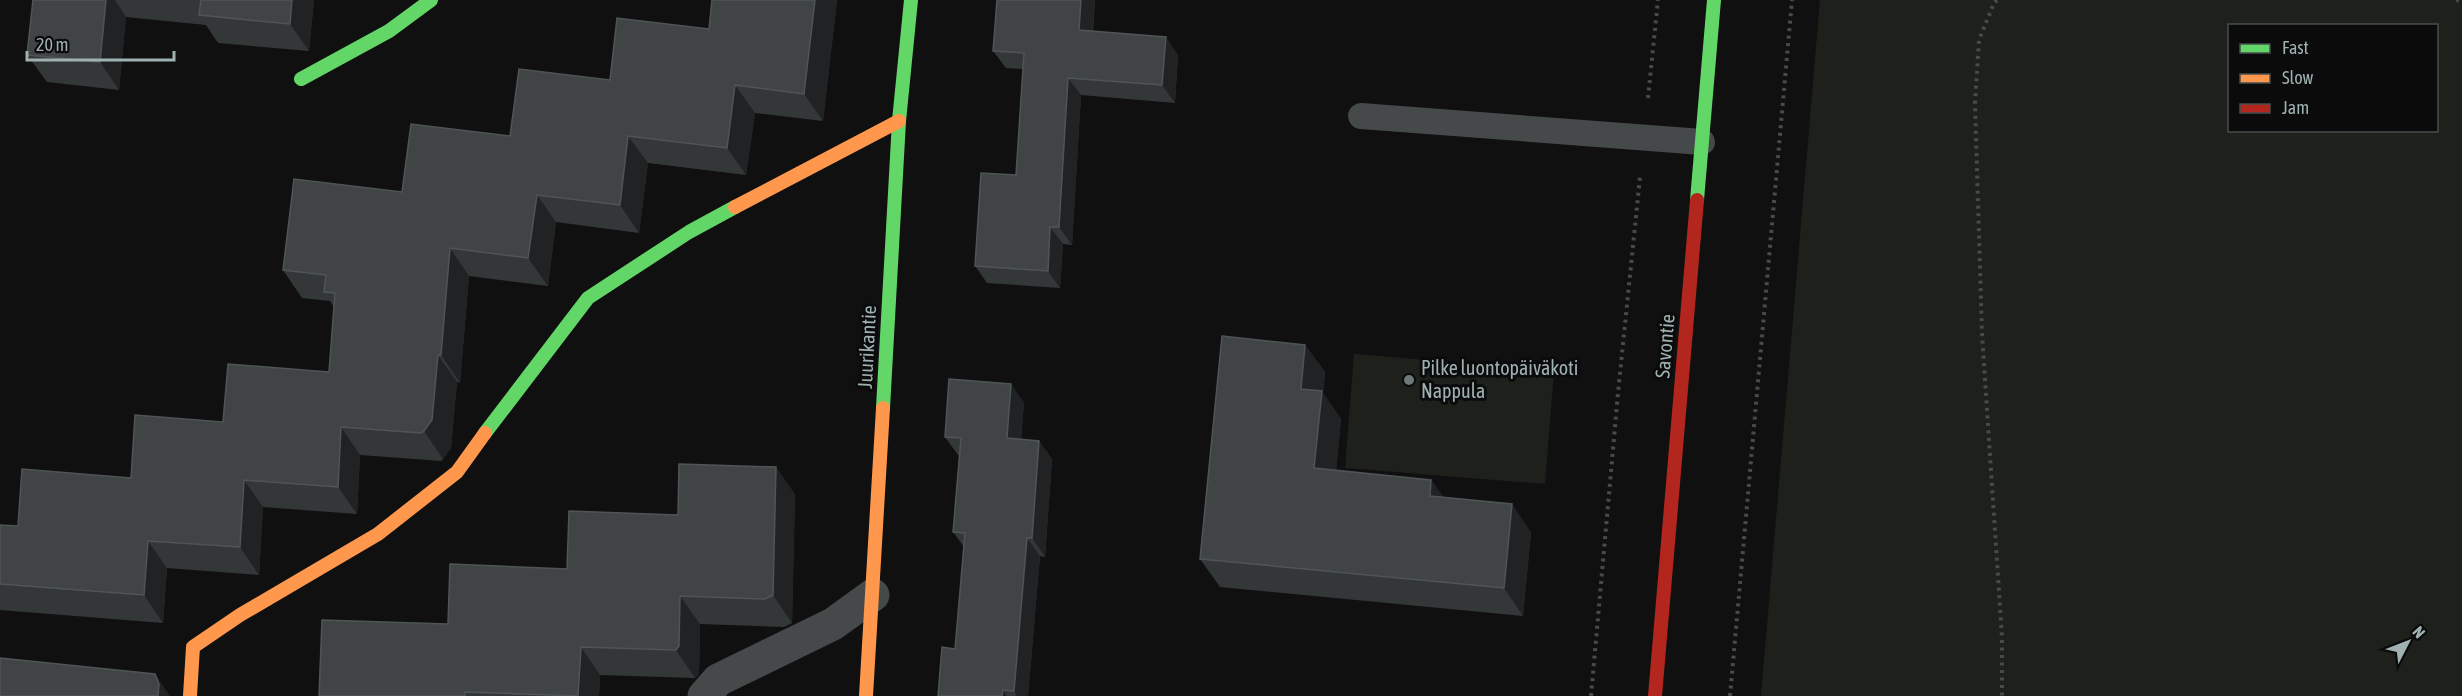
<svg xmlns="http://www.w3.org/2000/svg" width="2462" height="696" viewBox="0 0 2462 696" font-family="'Asap Condensed',sans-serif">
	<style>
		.green { fill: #1e211b; fill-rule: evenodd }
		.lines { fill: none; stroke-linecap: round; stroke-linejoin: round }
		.path { stroke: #464b4b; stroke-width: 4; stroke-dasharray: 3 4.5; stroke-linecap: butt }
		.lane { stroke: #454949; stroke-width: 26 }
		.street { stroke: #454949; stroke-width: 33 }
		.fast { stroke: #63d668; stroke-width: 14 }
		.slow { stroke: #ff974d; stroke-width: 14 }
		.jam { stroke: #b3261e; stroke-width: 14 }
		.wall { fill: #343738 }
		.shaded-wall { fill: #212223 }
		.building { fill: #404445; stroke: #4f5556; stroke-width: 1.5 }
		.poi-dot { fill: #6e797a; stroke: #0b0b0c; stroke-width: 2 }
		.labels { text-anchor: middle; stroke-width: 6; stroke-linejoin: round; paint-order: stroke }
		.street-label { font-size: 20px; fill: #a0b1b2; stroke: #0b0b0c }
		.poi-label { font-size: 20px; fill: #a0b1b2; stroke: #0b0b0c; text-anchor: start }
	</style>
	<rect width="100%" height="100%" fill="#101011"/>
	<!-- green -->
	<path class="green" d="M 1820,0 L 2462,0 L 2462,696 L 1761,696 ZM 2230,26 L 2436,26 L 2436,130 L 2230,130 Z
		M 1354,354 L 1554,371 L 1545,484 L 1345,468 Z"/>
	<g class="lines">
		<!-- path -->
		<path class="path" d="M 1997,0 L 1994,3 L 1979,40 L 1975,103 L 1982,334 L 2002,637 L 2002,696
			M 2456,0 L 2462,1
			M 1648,98 L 1658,0
			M 1591,696 L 1618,393 L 1640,177
			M 1730,696 L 1792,0"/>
		<!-- lane -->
		<path class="lane" d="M 1361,116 L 1702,142"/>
		<!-- street -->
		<path class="street" d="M 704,696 L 718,680 L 833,624 L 873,595"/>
		<!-- fast -->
		<path class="fast" d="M 301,79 L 389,31 L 431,0
			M 1697,200 L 1714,0
			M 883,408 L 899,121 L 911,0
			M 485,433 L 588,298 L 689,232 L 735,207"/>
		<!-- slow -->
		<path class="slow" d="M 735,207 L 899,121
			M 190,696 L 193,647 L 240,615 L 378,534 L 457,472 L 485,433
			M 866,696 L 883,408"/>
		<!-- jam -->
		<path class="jam" d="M 1655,696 L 1697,200"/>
	</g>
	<!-- wall -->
	<path class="wall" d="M 33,0 L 314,0 L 309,51 L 218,43 L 206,25 L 126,17 L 119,90 L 47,82 L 27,55 Z
		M 837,0 L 823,121 L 755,113 L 746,175 L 648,163 L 639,233 L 556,222 L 548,286 L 469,276 L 460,383 L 457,382 L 451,448 L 443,459 L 441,461 L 360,455 L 357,514 L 263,507 L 259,575 L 167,568 L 163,623 L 0,610 L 0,525 L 18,526 L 131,478 L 223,422 L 329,372 L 334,307 L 330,301 L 302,298 L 283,270 L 402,192 L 510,136 L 610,80 Z
		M 1095,0 L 1093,31 L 1178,55 L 1175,103 L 1081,95 L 1072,245 L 1063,244 L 1060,288 L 987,283 L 975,266 L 1016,175 L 1023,69 L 1006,68 L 993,51 Z
		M 1305,345 L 1325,372 L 1323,393 L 1341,419 L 1336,470 L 1431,480 L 1444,498 L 1531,532 L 1523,616 L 1220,587 L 1200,559 Z
		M 1024,402 L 1021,439 L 1039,441 L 1052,459 L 1045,557 L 1040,556 L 1028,696 L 938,696 L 955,649 L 964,547 L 953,532 L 960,456 L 958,455 L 945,437 Z
		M 795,494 L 792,623 L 784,627 L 700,624 L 699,674 L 695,678 L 600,675 L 599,696 L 319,696 L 448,624 L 567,569 L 678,515 Z"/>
	<!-- shaded-wall -->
	<path class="shaded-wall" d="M 106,0 L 115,0 L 126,17 L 119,90 L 100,62 Z
		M 292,0 L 314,0 L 309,51 L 290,24 Z
		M 815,0 L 837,0 L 823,121 L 804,94 Z
		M 1081,0 L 1095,0 L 1091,47 L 1079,30 Z
		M 1166,37 L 1178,55 L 1175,103 L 1162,85 Z
		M 1068,78 L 1081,95 L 1072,245 L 1059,227 Z
		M 735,85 L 755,113 L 746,175 L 727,148 Z
		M 628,136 L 648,163 L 639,233 L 620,205 Z
		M 537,195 L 556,222 L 548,286 L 528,258 Z
		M 1050,227 L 1063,244 L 1060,288 L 1048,271 Z
		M 450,248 L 469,276 L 460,383 L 441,355 Z
		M 1305,345 L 1325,372 L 1323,393 L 1341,419 L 1334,496 L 1314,468 L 1301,389 Z
		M 438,355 L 457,382 L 451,448 L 443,459 L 424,431 Z
		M 1011,384 L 1024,402 L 1020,457 L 1007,438 Z
		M 341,427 L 360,455 L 357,514 L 338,487 Z
		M 1039,441 L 1052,459 L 1045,557 L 1032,538 Z
		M 776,467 L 795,494 L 792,623 L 773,595 Z
		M 244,480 L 263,507 L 259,575 L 240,547 Z
		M 1431,480 L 1451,507 L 1430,496 Z
		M 1512,504 L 1531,532 L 1523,616 L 1504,588 Z
		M 1027,538 L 1040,556 L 1028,696 L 1017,696 L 1014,691 Z
		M 148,541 L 167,568 L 163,623 L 144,595 Z
		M 680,596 L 700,624 L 699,674 L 695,678 L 676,650 Z
		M 581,647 L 600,675 L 599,696 L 578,696 Z
		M 155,674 L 170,696 L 158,696 Z
		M 1003,690 L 1007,696 L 1002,696 Z"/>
	<!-- building -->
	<path class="building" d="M 33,0 L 106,0 L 100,62 L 27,55 Z
		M 201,0 L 292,0 L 290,24 L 199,15 Z
		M 712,0 L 815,0 L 804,94 L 735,85 L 727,148 L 628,136 L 620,205 L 537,195 L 528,258 L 450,248 L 441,355 L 438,355 L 432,420 L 424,431 L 421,433 L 341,427 L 338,487 L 244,480 L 240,547 L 148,541 L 144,595 L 0,584 L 0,525 L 18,526 L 22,469 L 131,478 L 135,415 L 223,422 L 228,364 L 329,372 L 335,293 L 324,292 L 326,275 L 283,270 L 294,179 L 402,192 L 411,124 L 510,136 L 519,69 L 610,80 L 617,18 L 709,29 Z
		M 997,0 L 1081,0 L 1079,30 L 1166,37 L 1162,85 L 1068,78 L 1059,227 L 1050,227 L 1048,271 L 975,266 L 981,173 L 1016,175 L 1024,53 L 993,51 Z
		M 1222,336 L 1305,345 L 1301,389 L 1322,391 L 1314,468 L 1431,480 L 1430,496 L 1512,504 L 1504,588 L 1200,559 Z
		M 949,379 L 1011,384 L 1007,438 L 1039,441 L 1032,538 L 1027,538 L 1014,691 L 1003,690 L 1002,696 L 938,696 L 942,647 L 955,649 L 965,533 L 953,532 L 961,438 L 945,437 Z
		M 679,464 L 776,467 L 773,595 L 765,599 L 680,596 L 679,646 L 676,650 L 581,647 L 578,696 L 465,692 L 465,696 L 319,696 L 322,620 L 448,624 L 450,564 L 567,569 L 569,511 L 678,515 Z
		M 0,658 L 155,674 L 159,684 L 158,696 L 0,696 Z"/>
	<!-- markers -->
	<circle class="poi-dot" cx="1409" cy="380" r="6"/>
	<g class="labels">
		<!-- street labels -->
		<g class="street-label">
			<text transform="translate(1665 346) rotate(-85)" y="7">Savontie</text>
			<text transform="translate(867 347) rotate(-87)" y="7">Juurikantie</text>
		</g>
		<!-- poi labels -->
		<g class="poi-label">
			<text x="1421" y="375">Pilke luontopäiväkoti<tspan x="1421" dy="23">Nappula</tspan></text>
		</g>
	</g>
	<!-- legend -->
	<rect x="2228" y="24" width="210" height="108" fill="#0b0b0c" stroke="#474d4e" stroke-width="1.5"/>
	<rect x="2240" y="44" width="30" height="9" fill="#63d668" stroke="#474d4e" stroke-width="1.5"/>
	<text x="2282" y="54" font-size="18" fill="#a0b1b2">Fast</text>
	<rect x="2240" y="74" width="30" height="9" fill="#ff974d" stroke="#474d4e" stroke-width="1.5"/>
	<text x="2282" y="84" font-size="18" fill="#a0b1b2">Slow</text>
	<rect x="2240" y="104" width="30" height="9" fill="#b3261e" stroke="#474d4e" stroke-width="1.5"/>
	<text x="2282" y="114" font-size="18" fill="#a0b1b2">Jam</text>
	<!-- north arrow -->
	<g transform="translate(2408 642) rotate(48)" stroke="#0b0b0c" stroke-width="4.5" paint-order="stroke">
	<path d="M0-4.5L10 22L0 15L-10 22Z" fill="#a0b1b2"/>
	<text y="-9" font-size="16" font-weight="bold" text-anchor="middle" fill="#a0b1b2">N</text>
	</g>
	<!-- scale -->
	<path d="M27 51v9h147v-9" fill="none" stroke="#a0b1b2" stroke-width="3"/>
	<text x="36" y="51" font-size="18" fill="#a0b1b2" stroke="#0b0b0c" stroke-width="4.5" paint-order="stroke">20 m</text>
</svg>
